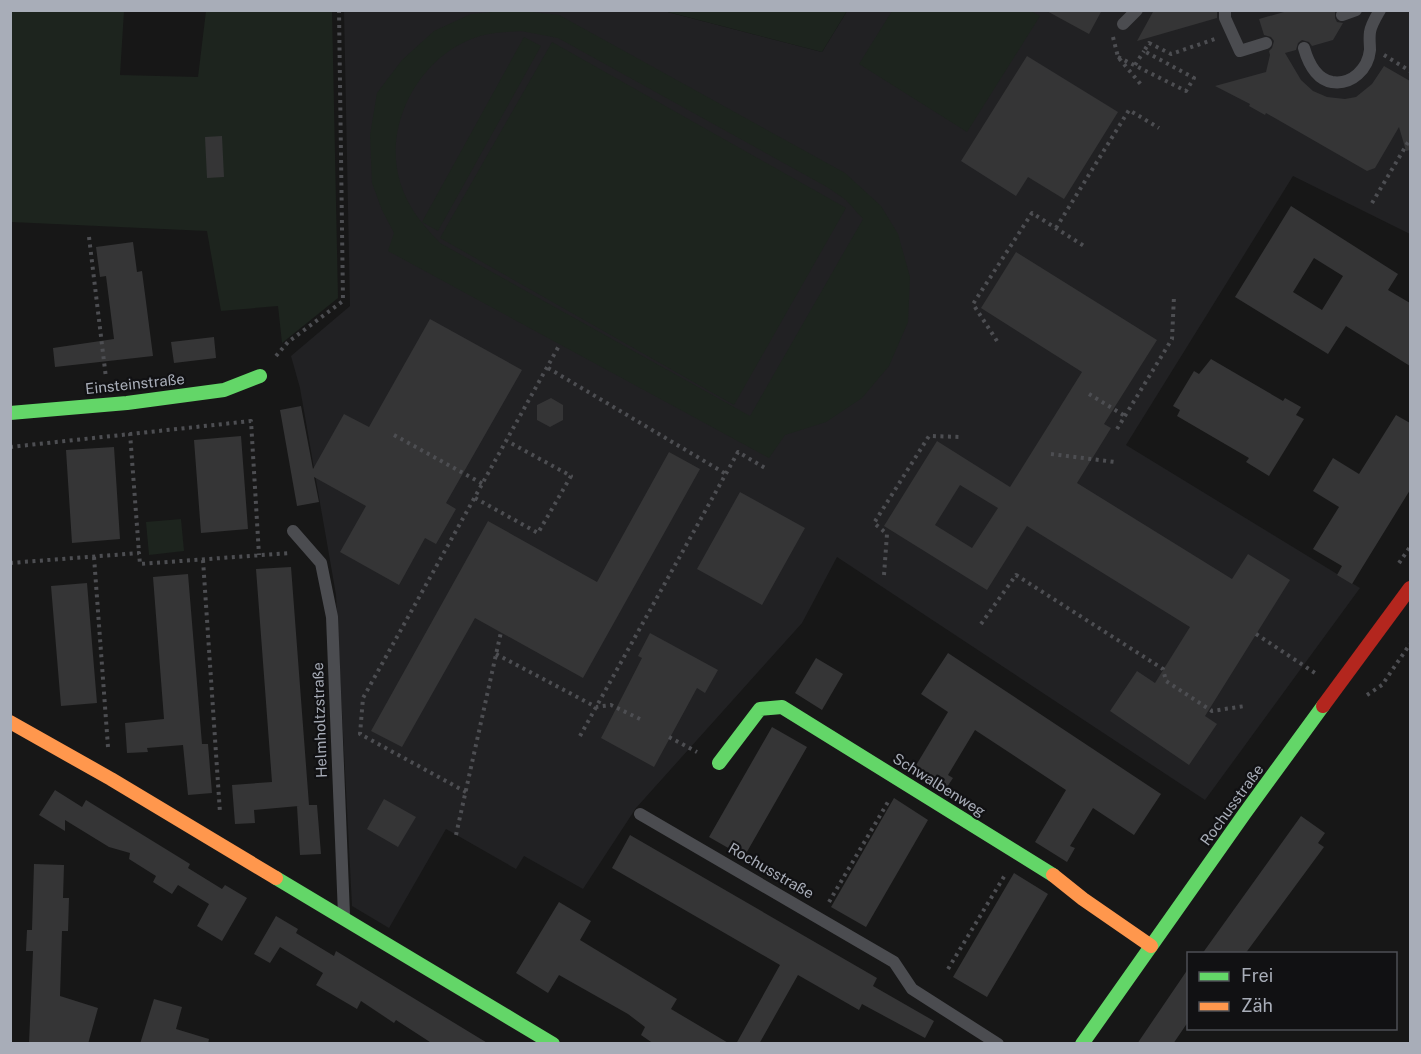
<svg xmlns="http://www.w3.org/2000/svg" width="1421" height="1054" viewBox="0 0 1421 1054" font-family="'Public Sans',sans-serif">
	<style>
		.built { fill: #212123 }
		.green { fill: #1d241e; fill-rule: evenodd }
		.building { fill: #353536; fill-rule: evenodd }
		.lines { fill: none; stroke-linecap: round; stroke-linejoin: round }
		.path { stroke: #4d4e52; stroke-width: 4; stroke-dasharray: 3 4.5; stroke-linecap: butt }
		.lane { stroke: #4b4c50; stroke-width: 12 }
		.fast { stroke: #63d668; stroke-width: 14 }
		.slow { stroke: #ff974d; stroke-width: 14 }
		.jam { stroke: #b3261e; stroke-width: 14 }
		.labels { text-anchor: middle; stroke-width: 4.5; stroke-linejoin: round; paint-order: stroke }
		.street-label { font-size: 15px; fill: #a8adb8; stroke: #111113 }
	</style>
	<rect width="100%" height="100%" fill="#171717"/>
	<!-- built -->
	<path class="built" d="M 344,11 L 664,11 L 822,52 L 847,11 L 1410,11 L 1410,234 L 1293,176 L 1126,445 L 1360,588 L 1205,800 L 837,557 L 802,623 L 636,808 L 583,889 L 524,856 L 516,869 L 446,829 L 389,928 L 352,906 L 336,595 L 300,388 L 291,356 L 350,306 Z"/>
	<!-- green -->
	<path class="green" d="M 10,11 L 124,11 L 120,75 L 198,77 L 206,11 L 332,11 L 338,298 L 282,343 L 278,306 L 221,311 L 207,231 L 11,222 Z
		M 524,11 L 559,15 L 845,173 L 881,206 L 898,234 L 910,277 L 908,322 L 889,366 L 862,398 L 826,422 L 785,435 L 769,458 L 388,251 L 394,233 L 382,210 L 372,183 L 370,135 L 377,93 L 402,60 L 434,31 L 471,14 L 502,11 ZM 521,31 L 558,38 L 827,187 L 846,200 L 863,219 L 750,416 L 440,243 C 422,224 408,208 400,182 C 382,122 423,50 484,35 C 496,32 509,32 521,31 Z
		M 664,11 L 847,11 L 822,52 Z
		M 1031,11 L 1040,16 L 967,132 L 859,64 L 892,11 Z
		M 524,37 L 541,46 L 438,231 L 422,222 Z
		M 552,42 L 846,208 L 734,405 L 440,238 Z
		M 181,519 L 184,551 L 149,555 L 146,522 Z"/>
	<!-- building -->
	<path class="building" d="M 1045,10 L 1102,10 L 1089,34 Z
		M 1154,10 L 1217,10 L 1217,18 L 1137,41 Z
		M 1291,10 L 1335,10 L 1335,18 L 1337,22 L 1343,23 L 1333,40 L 1312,46 L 1309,42 L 1302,40 L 1298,43 L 1296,50 L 1285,53 L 1301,80 L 1313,91 L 1327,97 L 1345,99 L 1356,97 L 1372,84 L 1384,66 L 1410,81 L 1410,150 L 1406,151 L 1399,127 L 1375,168 L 1367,171 L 1266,113 L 1265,115 L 1249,106 L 1250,104 L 1215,86 L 1266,72 L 1270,55 L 1269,51 L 1272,48 L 1274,41 L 1271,37 L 1264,35 L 1259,19 Z
		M 1027,56 L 1118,112 L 1064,199 L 1028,177 L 1016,196 L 961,161 Z
		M 222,136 L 224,177 L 207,178 L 205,137 Z
		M 1291,206 L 1398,274 L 1388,290 L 1410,303 L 1410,366 L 1346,326 L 1328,354 L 1235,297 ZM 1314,258 L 1343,276 L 1322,310 L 1293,292 Z
		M 133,242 L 137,272 L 142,271 L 153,356 L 55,367 L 53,348 L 114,339 L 106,276 L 100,277 L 96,247 Z
		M 1016,252 L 1157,340 L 1104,424 L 1111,428 L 1077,483 L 1232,579 L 1248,554 L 1290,580 L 1205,716 L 1217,724 L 1189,765 L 1110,711 L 1137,671 L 1155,683 L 1190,627 L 1027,526 L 987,590 L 884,526 L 937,441 L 1010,487 L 1082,372 L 981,308 ZM 960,485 L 998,508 L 972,548 L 935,525 Z
		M 430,319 L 522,370 L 446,503 L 456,509 L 436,544 L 425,538 L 399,585 L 340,552 L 366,506 L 314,477 L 319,502 L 297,506 L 280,410 L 301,406 L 313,469 L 344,414 L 369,427 Z
		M 214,337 L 216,358 L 174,363 L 171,342 Z
		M 1211,359 L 1283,401 L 1285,398 L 1301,407 L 1296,415 L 1304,419 L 1269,476 L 1246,462 L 1249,458 L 1177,416 L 1180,410 L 1173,406 L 1194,371 L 1199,374 Z
		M 551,398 L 563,405 L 563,420 L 550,427 L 537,420 L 537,405 Z
		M 1396,415 L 1410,423 L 1410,490 L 1352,584 L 1337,575 L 1342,566 L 1313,549 L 1339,507 L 1313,491 L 1333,458 L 1359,474 Z
		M 241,436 L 248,529 L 201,533 L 194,440 Z
		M 114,447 L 120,539 L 72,543 L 66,450 Z
		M 669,452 L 700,469 L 583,678 L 475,618 L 402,747 L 371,731 L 488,521 L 597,582 Z
		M 740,492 L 805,528 L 762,605 L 697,569 Z
		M 291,567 L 309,805 L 317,805 L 321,854 L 300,855 L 297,806 L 299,806 L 254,810 L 255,823 L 235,824 L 232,785 L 272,782 L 256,569 Z
		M 188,574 L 202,744 L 208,744 L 212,793 L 188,795 L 183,745 L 147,748 L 148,752 L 127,753 L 125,723 L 164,719 L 153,577 Z
		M 87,583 L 97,703 L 61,706 L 51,586 Z
		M 650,633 L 718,670 L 705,693 L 697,688 L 654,767 L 601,738 L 642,658 L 638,656 Z
		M 948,653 L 1161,794 L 1134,835 L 1093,808 L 1070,846 L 1075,848 L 1067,862 L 1035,842 L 1066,790 L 975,730 L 948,775 L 953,778 L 947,787 L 915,767 L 948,712 L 921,694 Z
		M 816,658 L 843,674 L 822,710 L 795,693 Z
		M 772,727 L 807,747 L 744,857 L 709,837 Z
		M 55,790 L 82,807 L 86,800 L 190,864 L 188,868 L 222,889 L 225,885 L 247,898 L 222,941 L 197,926 L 209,904 L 178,885 L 172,894 L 153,882 L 156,876 L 129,859 L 130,853 L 109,847 L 65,820 L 65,831 L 39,815 Z
		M 894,798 L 928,820 L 866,927 L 831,907 Z
		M 384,799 L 416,817 L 398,847 L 367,829 Z
		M 1301,816 L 1325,833 L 1318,843 L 1324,847 L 1245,954 L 1202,954 Z
		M 630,835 L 877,978 L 873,986 L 934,1021 L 925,1038 L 862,1004 L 859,1010 L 798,975 L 759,1044 L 736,1044 L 780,965 L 612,868 Z
		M 34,864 L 64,865 L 63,898 L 69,898 L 68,931 L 62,931 L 60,996 L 98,1008 L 88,1044 L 29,1044 L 33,951 L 26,951 L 27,930 L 32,930 Z
		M 1014,873 L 1048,894 L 987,997 L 953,977 Z
		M 559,902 L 591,921 L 580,940 L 677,999 L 671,1009 L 730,1044 L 654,1044 L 641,1035 L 645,1027 L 628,1014 L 559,975 L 548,993 L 516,973 Z
		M 276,916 L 298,929 L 296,933 L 334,956 L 336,951 L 489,1044 L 433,1044 L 396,1020 L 394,1023 L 361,1001 L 357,1009 L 316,985 L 323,973 L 280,947 L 270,963 L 254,954 Z
		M 1188,969 L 1188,1022 L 1173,1044 L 1137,1044 Z
		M 154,999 L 182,1007 L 176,1029 L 209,1039 L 208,1044 L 140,1044 Z"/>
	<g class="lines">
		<!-- path -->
		<path class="path" d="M 1113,37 L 1118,57 L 1143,87
			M 1384,55 L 1410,71
			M 1118,57 L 1186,91 L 1194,78 L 1144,51 L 1149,43 L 1171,54 L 1218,38
			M 1135,65 L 1144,51
			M 1372,203 L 1410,139
			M 1056,228 L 1129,110 L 1159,128
			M 89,237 L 106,378
			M 997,341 L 973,304 L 1032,213 L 1084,246
			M 276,356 L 288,342 L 343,301 L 339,10
			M 548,368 L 726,474
			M 1089,394 L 1125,416
			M 1117,429 L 1172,339 L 1174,296
			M 130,433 L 139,553
			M 394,435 L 483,484
			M 10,447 L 251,421 L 259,555
			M 1051,454 L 1115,462
			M 475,498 L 538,533 L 571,476 L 507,441
			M 94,557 L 108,747
			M 203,560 L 220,813
			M 10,563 L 139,553 L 140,564 L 290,553
			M 1399,563 L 1410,547
			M 884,575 L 887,534 L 874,523 L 929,436 L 962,437
			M 981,624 L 1016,575 L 1163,669 L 1166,681 L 1212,711 L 1245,706
			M 1256,634 L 1315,673
			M 496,654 L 596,707 L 611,705 L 640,719
			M 1367,695 L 1382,685 L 1410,644
			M 580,736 L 738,452 L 765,468
			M 669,737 L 697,752
			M 466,792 L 360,734 L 363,698 L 560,344
			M 456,835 L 501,632
			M 829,902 L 888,802
			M 948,969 L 1005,875"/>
		<!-- lane -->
		<path class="lane" d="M 1225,10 L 1225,18 L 1240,51 L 1266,43
			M 1342,15 L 1356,10
			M 1123,24 L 1137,10
			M 1304,48 C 1308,62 1315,79 1332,82 C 1352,85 1368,69 1370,50 C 1370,44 1369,38 1370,32 C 1371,25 1376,17 1380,10
			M 293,531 L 321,563 L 332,617 L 344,915
			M 640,814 L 894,962 L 912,989 L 998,1044"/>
		<!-- fast -->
		<path class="fast" d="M 10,413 L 127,403 L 224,390 L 260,376
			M 719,763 L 760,709 L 782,707 L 1053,875
			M 276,878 L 553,1044
			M 1082,1044 L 1245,813 L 1323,706"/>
		<!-- slow -->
		<path class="slow" d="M 10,722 L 111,779 L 276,878
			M 1053,875 L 1083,899 L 1151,946"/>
		<!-- jam -->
		<path class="jam" d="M 1323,706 L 1410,588"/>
	</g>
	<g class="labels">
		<!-- street labels -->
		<g class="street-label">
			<text transform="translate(135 384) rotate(-6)" y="5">Einsteinstraße</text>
			<text transform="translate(320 720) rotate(-92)" y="5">Helmholtzstraße</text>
			<text transform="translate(939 785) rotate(32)" y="5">Schwalbenweg</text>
			<text transform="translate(1232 805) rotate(-54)" y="5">Rochusstraße</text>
			<text transform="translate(771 871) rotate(30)" y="5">Rochusstraße</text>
		</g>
	</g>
	<!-- border -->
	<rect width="1421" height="1054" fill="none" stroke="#a8adb8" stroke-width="24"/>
	<!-- legend -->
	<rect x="1187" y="952" width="210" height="78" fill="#111113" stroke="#4d4f55" stroke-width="1.5"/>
	<rect x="1199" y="972" width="30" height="9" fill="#63d668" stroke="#4d4f55" stroke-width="1.5"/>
	<text x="1241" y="982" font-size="18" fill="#a8adb8">Frei</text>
	<rect x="1199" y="1002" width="30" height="9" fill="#ff974d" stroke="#4d4f55" stroke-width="1.5"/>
	<text x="1241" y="1012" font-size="18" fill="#a8adb8">Zäh</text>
</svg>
